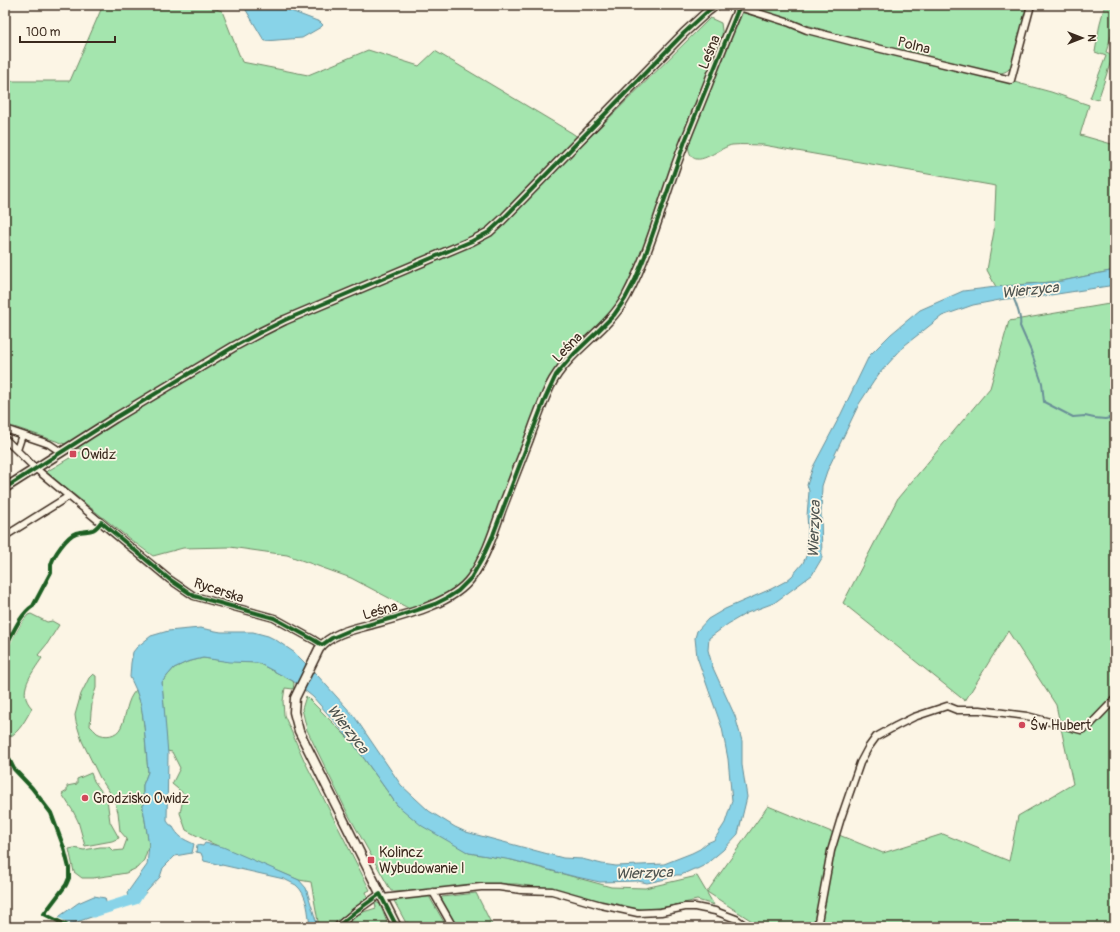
<svg xmlns="http://www.w3.org/2000/svg" width="1120" height="932" viewBox="0 0 1120 932" font-family="Pangolin,sans-serif">
	<style>
		.green { fill: #a4e5ae; stroke: #708866 }
		.water { fill: #88d3e8; stroke: #698f97 }
		.lines { fill: none; stroke-linecap: round; stroke-linejoin: round }
		.stream { stroke: #698f97; stroke-width: 2 }
		.river { stroke: #88d3e8; stroke-width: 11 }
		.minor-casing { stroke: #3b2a1e; stroke-width: 9 }
		.tertiary-casing { stroke: #3b2a1e; stroke-width: 11 }
		.minor { stroke: #fcf5e5; stroke-width: 6 }
		.tertiary { stroke: #fcf5e5; stroke-width: 8 }
		.cycleway-casing { stroke: #fcf5e5; stroke-width: 6 }
		.cycleway { stroke: #1b5e20; stroke-width: 4 }
		.poi-dot { fill: #d1495b; stroke: #fcf5e5; stroke-width: 1.5 }
		.labels { text-anchor: middle; stroke-width: 3.5; stroke-linejoin: round; paint-order: stroke }
		.street-label { font-size: 14px; fill: #3b2a1e; stroke: #fcf5e5 }
		.poi-label { font-size: 14px; fill: #3b2a1e; stroke: #fcf5e5; text-anchor: start }
		.water-label { font-size: 15px; font-style: italic; fill: #4e5450; stroke: #fcf5e5 }
	</style>
	<rect width="100%" height="100%" fill="#fcf5e5"/>
	<filter id="ink" filterUnits="userSpaceOnUse"><feTurbulence type="fractalNoise" baseFrequency=".025" numOctaves="2"/><feDisplacementMap in="SourceGraphic" scale="8" xChannelSelector="R" yChannelSelector="G"/><feConvolveMatrix kernelMatrix="1 2 1 2 8 2 1 2 1" color-interpolation-filters="sRGB"/></filter>
	<g filter="url(#ink)">
		<!-- green -->
		<path class="green" d="M 103,5 C 111,5 118,6 125,5 L 204,5 L 222,11 L 242,62 L 308,75 L 368,50 L 419,66 L 435,51 L 572,133 L 585,142 L 710,18 L 721,23 L 723,38 L 644,248 L 626,291 L 611,313 L 562,361 L 549,381 L 481,552 C 476,561 472,572 465,580 C 451,597 429,602 410,609 L 351,578 L 287,555 L 230,547 L 183,548 L 153,556 L 131,540 L 46,472 L 83,450 L 5,424 L 5,81 L 70,81 Z
			M 748,5 L 1029,5 C 1026,18 1017,63 1008,70 C 1003,74 996,73 990,73 L 865,42 L 793,21 L 749,7 Z
			M 1105,5 L 1115,5 L 1115,27 L 1114,27 L 1106,52 L 1113,55 L 1098,100 L 1090,98 L 1106,56 L 1095,52 L 1100,23 Z
			M 740,12 L 977,74 L 1014,82 L 1051,92 L 1089,105 L 1080,135 L 1115,145 L 1115,270 L 1062,281 L 996,287 L 987,270 L 994,231 L 996,186 L 763,145 C 753,145 742,144 732,145 C 717,148 689,177 688,142 Z
			M 1115,303 L 1115,927 L 759,927 L 755,923 L 707,892 L 768,806 L 883,853 L 943,834 L 1009,861 L 1018,816 L 1073,784 L 1056,705 L 1008,631 L 965,701 L 843,603 L 898,498 L 990,388 L 1009,321 Z
			M 31,614 L 47,622 L 52,621 L 59,625 L 47,644 L 38,655 L 42,658 C 32,673 16,692 32,708 C 27,717 19,733 9,737 L 5,735 L 5,652 L 22,622 L 28,615 Z
			M 203,658 L 226,661 L 258,663 L 293,681 L 294,684 L 293,689 L 285,688 L 283,701 L 284,715 L 304,760 L 370,890 L 366,892 L 368,897 L 330,927 L 319,927 L 311,882 L 299,880 L 211,843 L 186,830 L 180,813 L 184,794 L 172,784 L 180,768 L 172,752 L 167,751 L 162,682 L 174,668 L 187,662 Z
			M 93,674 L 96,676 L 96,688 L 93,697 L 91,712 L 90,726 C 92,728 95,731 97,733 C 105,738 117,736 121,727 C 127,715 126,700 136,690 L 141,705 L 144,725 L 148,772 L 143,785 L 143,808 L 149,845 L 144,860 L 137,868 L 126,873 L 114,875 L 93,878 L 82,878 L 74,872 L 69,849 L 74,848 L 84,850 L 100,847 L 109,847 L 113,851 L 123,850 L 127,839 L 120,831 L 118,812 L 113,797 L 100,778 L 82,741 L 76,722 L 75,715 L 81,694 L 89,678 Z
			M 306,696 L 353,743 L 397,805 L 469,853 L 508,859 L 611,887 L 645,888 L 697,876 L 714,905 L 697,900 L 666,907 L 644,910 L 621,906 L 568,893 L 517,884 L 493,884 L 437,892 L 391,891 L 348,814 L 307,730 L 302,709 Z
			M 91,773 L 94,781 L 107,799 L 110,822 L 119,838 L 112,841 L 85,846 L 78,821 L 73,811 L 62,794 L 67,791 L 67,786 L 77,784 L 77,779 Z
			M 476,893 L 493,927 L 457,927 L 441,898 L 442,897 Z
			M 430,896 L 430,898 L 447,927 L 410,927 L 408,922 L 406,923 L 393,899 Z
			M 375,902 L 380,904 L 388,925 L 391,927 L 341,927 L 360,913 L 376,908 Z"/>
		<!-- water -->
		<path class="water" d="M 243,5 L 275,5 L 320,22 L 323,25 L 321,27 L 302,38 L 265,41 L 262,37 Z
			M 1115,270 L 1115,285 L 1038,297 L 1005,299 L 973,305 L 942,316 L 905,345 L 878,375 L 859,404 L 827,471 L 822,486 L 821,513 L 822,558 L 812,575 L 774,603 L 747,613 L 728,624 L 709,638 L 708,650 L 713,668 L 735,716 L 742,741 L 742,765 L 747,797 L 738,834 L 723,850 L 705,865 L 697,869 L 694,869 L 681,875 L 676,875 L 666,879 L 647,883 L 638,881 L 600,882 L 572,876 L 512,860 L 469,853 L 422,826 L 397,805 L 353,743 L 313,697 L 293,681 L 258,663 L 230,662 L 203,658 L 187,662 L 174,668 L 162,682 L 168,754 L 167,821 L 170,825 L 172,825 C 178,837 183,839 194,844 L 192,853 L 175,856 L 163,868 L 160,877 L 137,902 L 130,905 L 127,893 L 147,865 L 149,845 L 143,808 L 143,785 L 148,772 L 144,725 L 141,705 L 136,690 L 130,677 L 131,663 L 133,652 L 137,647 L 151,636 L 168,631 L 200,628 L 221,632 L 253,632 L 268,636 L 276,640 L 295,653 L 318,676 L 354,716 L 401,785 L 429,811 L 455,827 L 466,832 L 563,858 L 582,859 L 602,864 L 616,866 L 664,864 L 692,853 L 700,849 L 707,843 L 714,840 L 725,823 L 732,801 L 728,759 L 722,728 L 697,657 L 695,638 L 697,631 L 708,619 L 725,609 L 771,589 L 786,581 L 792,576 L 803,563 L 807,554 L 808,529 L 807,516 L 809,491 L 807,485 L 813,467 L 841,414 L 869,356 L 891,334 L 920,310 L 963,291 L 996,287 L 1062,281 Z
			M 205,843 L 223,847 L 299,880 L 306,888 L 318,927 L 310,927 C 308,913 308,895 296,885 C 292,883 288,881 284,879 L 204,861 L 201,853 L 196,852 L 197,845 L 203,846 Z
			M 94,896 L 105,898 L 107,906 L 106,912 L 71,924 L 69,927 L 54,927 L 60,916 L 78,903 Z"/>
		<g class="lines">
			<!-- stream -->
			<path class="stream" d="M 1013,297 C 1016,303 1022,320 1020,326 L 1031,351 L 1042,383 L 1044,402 L 1073,417 L 1085,416 L 1094,418 L 1105,419 L 1115,417"/>
			<!-- river -->
			<path class="river" d="M 93,912 L 135,899 L 140,891"/>
			<defs>
				<path id="minor" d="M 739,7 L 790,23 L 807,30 L 877,48 L 1011,80 L 1031,5
					M 5,429 L 49,444 L 61,452
					M 5,439 L 35,468 L 169,579 L 194,596 L 274,618 L 314,640 L 322,645
					M 17,450 L 22,435
					M 5,536 L 69,496
					M 433,892 L 453,927
					M 382,898 L 481,887 L 499,887 L 521,890 L 552,891 L 601,905 L 638,913 L 661,912 L 685,907 L 695,907 L 715,911 L 736,919 L 747,927
					M 337,927 L 355,912 L 380,894
					M 817,927 L 831,851 L 841,818 L 860,763 L 868,748 L 876,737 L 896,726 L 914,717 L 947,706 L 957,710 L 980,710 L 1027,716 L 1081,730 L 1089,726 L 1115,699"/>
				<path id="tertiary" d="M 5,488 L 115,418 L 235,346 L 259,333 L 285,320 L 472,241 L 489,232 L 502,220 L 684,33 L 708,11 L 716,5
					M 397,927 L 299,731 L 294,712 L 295,698 L 319,649 C 329,635 349,630 365,626 C 396,617 451,606 471,578 C 486,557 494,531 502,508 C 511,485 520,462 529,439 C 535,422 542,403 550,386 C 568,350 607,332 626,297 C 648,256 660,211 675,168 C 685,140 697,112 708,84 C 718,58 729,31 740,5"/>
			</defs>
			<!-- minor casing -->
			<use href="#minor" class="minor-casing"/>
			<!-- tertiary casing -->
			<use href="#tertiary" class="tertiary-casing"/>
			<!-- minor -->
			<use href="#minor" class="minor"/>
			<!-- tertiary -->
			<use href="#tertiary" class="tertiary"/>
			<defs>
				<path id="cycleway" d="M 5,488 L 115,418 L 235,346 L 259,333 L 285,320 L 472,241 L 489,232 L 502,220 L 684,33 L 708,11 L 716,5
					M 5,648 C 12,635 20,614 33,606 L 51,572 C 51,571 51,566 51,565 C 53,556 67,536 76,533 C 88,529 92,535 101,522 L 169,579 L 194,596 L 274,618 L 314,640 L 322,645 L 332,638 L 353,629 L 396,617 L 435,604 L 447,598 L 458,591 L 471,578 L 482,559 L 493,535 L 544,401 L 556,375 L 574,354 L 597,332 L 614,315 L 625,299 L 635,280 L 645,256 L 685,141 L 740,5
					M 5,751 L 14,769 L 32,788 L 51,813 L 64,848 L 69,868 L 69,878 L 66,885 L 44,914 L 70,927
					M 337,927 L 355,912 L 380,894 L 397,927"/>
			</defs>
			<!-- cycleway casing -->
			<use href="#cycleway" class="cycleway-casing"/>
			<!-- cycleway -->
			<use href="#cycleway" class="cycleway"/>
		</g>
	</g>
	<!-- markers -->
	<g class="poi-dot">
		<rect x="69" y="450" width="8" height="8" rx="2"/>
		<circle cx="1022" cy="725" r="4"/>
		<circle cx="85" cy="798" r="4"/>
		<rect x="367" y="856" width="8" height="8" rx="2"/>
	</g>
	<g class="labels">
		<!-- street labels -->
		<g class="street-label">
			<text transform="translate(914 45) rotate(14)" y="5">Polna</text>
			<text transform="translate(709 52) rotate(-68)" y="5">Leśna</text>
			<text transform="translate(567 347) rotate(-46)" y="5">Leśna</text>
			<text transform="translate(219 590) rotate(18)" y="5">Rycerska</text>
			<text transform="translate(380 610) rotate(-16)" y="5">Leśna</text>
		</g>
		<!-- poi labels -->
		<g class="poi-label">
			<text x="81" y="459">Owidz</text>
			<text x="1030" y="730">Św Hubert</text>
			<text x="93" y="803">Grodzisko Owidz</text>
			<text x="379" y="857">Kolincz<tspan x="379" dy="16">Wybudowanie I</tspan></text>
		</g>
		<!-- water labels -->
		<g class="water-label">
			<text transform="translate(1030 290) rotate(-6)" y="5">Wierzyca</text>
			<text transform="translate(814 529) rotate(-88)" y="5">Wierzyca</text>
			<text transform="translate(348 729) rotate(52)" y="5">Wierzyca</text>
			<text transform="translate(644 873) rotate(-2)" y="5">Wierzyca</text>
		</g>
	</g>
	<!-- margin -->
	<rect width="1120" height="932" fill="none" stroke="#fcf5e5" stroke-width="20"/>
	<rect x="10" y="10" width="1100" height="912" fill="none" stroke="#3b2a1e" stroke-width="1.5" filter="url(#ink)"/>
	<!-- north arrow -->
	<g transform="translate(1082 38) rotate(90)" stroke="#fcf5e5" stroke-width="3" paint-order="stroke">
	<path d="M0-3L7 15L0 10L-7 15Z" fill="#3b2a1e"/>
	<text y="-6" font-size="11" font-weight="bold" text-anchor="middle" fill="#3b2a1e">N</text>
	</g>
	<!-- scale -->
	<path d="M20 36v6h95v-6" fill="none" stroke="#3b2a1e" stroke-width="2"/>
	<text x="26" y="36" font-size="12" fill="#3b2a1e" stroke="#fcf5e5" stroke-width="3" paint-order="stroke">100 m</text>
</svg>
